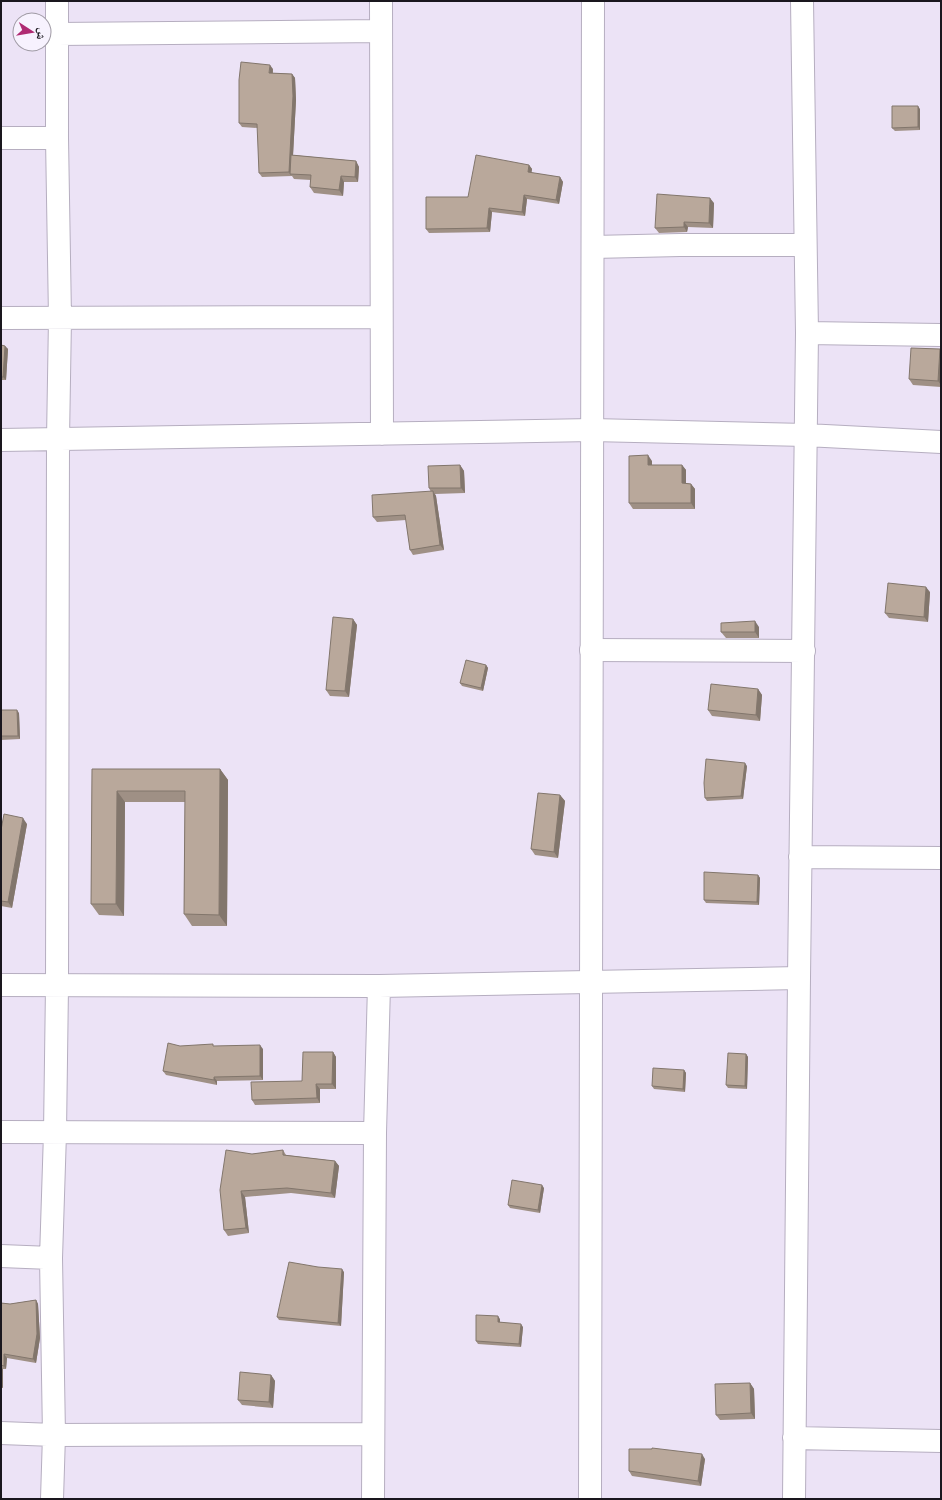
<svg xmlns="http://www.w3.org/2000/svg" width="942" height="1500" viewBox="0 0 942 1500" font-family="Cabin,'Noto Naskh Arabic',sans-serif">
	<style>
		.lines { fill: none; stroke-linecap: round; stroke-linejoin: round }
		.minor-casing { stroke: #b6aec0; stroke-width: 24 }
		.major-casing { stroke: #b6aec0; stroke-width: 24 }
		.minor { stroke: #fff; stroke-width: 22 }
		.major { stroke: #fff; stroke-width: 22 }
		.wall { fill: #9f9085 }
		.shaded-wall { fill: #82766c }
		.building { fill: #b9a89b; stroke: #82766c }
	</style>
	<rect width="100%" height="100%" fill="#ece3f6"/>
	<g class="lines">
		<defs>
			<path id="minor" d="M 381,1 L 382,434
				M 57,34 L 381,31
				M 1,138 L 57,138
				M 593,247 L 680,245 L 805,245
				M 1,318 L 381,317
				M 807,333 L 941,335
				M 1,440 L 592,430 L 806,435 L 941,442
				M 591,650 L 804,651
				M 800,857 L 941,858
				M 1,985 L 379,986 L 799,978
				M 1,1132 L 375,1133
				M 1,1256 L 51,1258
				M 1,1433 L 54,1435 L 373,1434
				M 794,1438 L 941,1441
				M 52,1499 L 54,1435 L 51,1258 L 55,1133 L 57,986 L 58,439 L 60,318 L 57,138 L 57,1
				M 373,1499 L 375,1133 L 379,986
				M 794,1499 L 799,978 L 807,333 L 802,1"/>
			<path id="major" d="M 590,1499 L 593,1"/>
		</defs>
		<!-- minor casing -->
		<use href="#minor" class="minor-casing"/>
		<!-- major casing -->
		<use href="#major" class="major-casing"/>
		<!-- minor -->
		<use href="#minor" class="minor"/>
		<!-- major -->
		<use href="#major" class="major"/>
	</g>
	<!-- wall -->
	<path class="wall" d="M 273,69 L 273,73 L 292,74 L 295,78 L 296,100 L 293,155 L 356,161 L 359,167 L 358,182 L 344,182 L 343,196 L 314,193 L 310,187 L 311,180 L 294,179 L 292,176 L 262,177 L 259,173 L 258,128 L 242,127 L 239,123 Z
		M 920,109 L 920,130 L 895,131 L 892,128 Z
		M 529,165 L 532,169 L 531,173 L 560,177 L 563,182 L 559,204 L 527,199 L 525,216 L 492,212 L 490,232 L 429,233 L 426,229 L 468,197 Z
		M 714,203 L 713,228 L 688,227 L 687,232 L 659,233 L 655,228 Z
		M 1,345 L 5,346 L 8,349 L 6,380 L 1,380 Z
		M 940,349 L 941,350 L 941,387 L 913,385 L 909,379 Z
		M 652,461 L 652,465 L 682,465 L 686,470 L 686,483 L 691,484 L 695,489 L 695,509 L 633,509 L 629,503 Z
		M 460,465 L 464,471 L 465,493 L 435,494 L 436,496 L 444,550 L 413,555 L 410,550 L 406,520 L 377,522 L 373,517 L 431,492 L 429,488 Z
		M 930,592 L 928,622 L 889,618 L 885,613 Z
		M 353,619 L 357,625 L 349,697 L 330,696 L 326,690 Z
		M 759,627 L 759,638 L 726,638 L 721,632 Z
		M 486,665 L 488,668 L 483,691 L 462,686 L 460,683 Z
		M 758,689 L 762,695 L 760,721 L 712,716 L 708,710 Z
		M 1,710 L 19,713 L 20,739 L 1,740 Z
		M 747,766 L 743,799 L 707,801 L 705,798 Z
		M 92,769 L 220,769 L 228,780 L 227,926 L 192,926 L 184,914 L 185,802 L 125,802 L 124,916 L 99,915 L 91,904 Z
		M 560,795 L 565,801 L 558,858 L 535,855 L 531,849 Z
		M 27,824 L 12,908 L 1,906 L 1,830 Z
		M 758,875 L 760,878 L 759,905 L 706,903 L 704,900 Z
		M 180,1046 L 214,1046 L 263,1049 L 263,1080 L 217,1081 L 217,1085 L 166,1075 L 163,1071 Z
		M 333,1052 L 336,1057 L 336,1089 L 320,1089 L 320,1103 L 255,1105 L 252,1100 L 302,1081 Z
		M 746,1054 L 748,1057 L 747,1089 L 728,1088 L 726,1085 Z
		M 684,1070 L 686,1073 L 685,1092 L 654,1089 L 652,1086 Z
		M 283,1150 L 286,1155 L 335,1161 L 339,1166 L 335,1198 L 291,1193 L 245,1197 L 249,1233 L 228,1236 L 224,1230 L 252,1154 Z
		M 544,1188 L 540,1213 L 510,1208 L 508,1205 Z
		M 344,1272 L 341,1326 L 279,1320 L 277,1317 Z
		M 36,1300 L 38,1304 L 40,1338 L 36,1363 L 7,1358 L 6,1369 L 3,1369 L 3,1388 L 1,1388 L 1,1303 L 10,1304 Z
		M 500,1319 L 500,1322 L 523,1327 L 521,1347 L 478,1344 L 476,1341 Z
		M 271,1375 L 275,1381 L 273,1408 L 242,1405 L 238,1400 Z
		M 750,1383 L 754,1389 L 755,1419 L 720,1420 L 716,1415 Z
		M 705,1459 L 701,1486 L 632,1476 L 629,1471 Z"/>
	<!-- shaded-wall -->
	<path class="shaded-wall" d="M 270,65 L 273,69 L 272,77 L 269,73 Z
		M 292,74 L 295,78 L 296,100 L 292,174 L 290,174 L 292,176 L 289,172 Z
		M 918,106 L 920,109 L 920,130 L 918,127 Z
		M 356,161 L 359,167 L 358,182 L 355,177 Z
		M 529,165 L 532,169 L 531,176 L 528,172 Z
		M 341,176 L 344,182 L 343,196 L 339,190 Z
		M 560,177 L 563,182 L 559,204 L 556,200 Z
		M 524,195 L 527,199 L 525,216 L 522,212 Z
		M 710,198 L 714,203 L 713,228 L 709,223 Z
		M 489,208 L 492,212 L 490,232 L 487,228 Z
		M 684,222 L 688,227 L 687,232 L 684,227 Z
		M 5,346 L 8,349 L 6,380 L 3,377 Z
		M 940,349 L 941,350 L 941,385 L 938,381 Z
		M 648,455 L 652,461 L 652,471 L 648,465 Z
		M 460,465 L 464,471 L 465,493 L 461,488 Z
		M 682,465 L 686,470 L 686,489 L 682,483 Z
		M 691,484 L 695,489 L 695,509 L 691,503 Z
		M 433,491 L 436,496 L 444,550 L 440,545 Z
		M 926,587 L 930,592 L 928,622 L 924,617 Z
		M 353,619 L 357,625 L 349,697 L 345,691 Z
		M 755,621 L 759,627 L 759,638 L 755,632 Z
		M 486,665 L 488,668 L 483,691 L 481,688 Z
		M 758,689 L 762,695 L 760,721 L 756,715 Z
		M 17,710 L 19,713 L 20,739 L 18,736 Z
		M 745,763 L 747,766 L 743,799 L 741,796 Z
		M 220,769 L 228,780 L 227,926 L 219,915 Z
		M 117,791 L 125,802 L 124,916 L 116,904 Z
		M 560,795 L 565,801 L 558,858 L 554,852 Z
		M 23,818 L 27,824 L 12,908 L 8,902 Z
		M 758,875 L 760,878 L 759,905 L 757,902 Z
		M 260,1045 L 263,1049 L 263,1080 L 260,1076 Z
		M 333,1052 L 336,1057 L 336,1089 L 332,1084 Z
		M 746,1054 L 748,1057 L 747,1089 L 745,1086 Z
		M 684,1070 L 686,1073 L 685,1092 L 683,1089 Z
		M 214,1077 L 217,1081 L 217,1085 L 214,1080 Z
		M 316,1084 L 320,1089 L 320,1103 L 317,1098 Z
		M 335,1161 L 339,1166 L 335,1198 L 331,1193 Z
		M 542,1185 L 544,1188 L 540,1213 L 538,1210 Z
		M 241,1191 L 245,1197 L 249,1233 L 246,1228 Z
		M 342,1269 L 344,1272 L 341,1326 L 338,1323 Z
		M 36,1300 L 38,1304 L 40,1338 L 36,1363 L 33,1359 Z
		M 498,1316 L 500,1319 L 500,1325 L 498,1322 Z
		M 521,1324 L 523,1327 L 521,1347 L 519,1344 Z
		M 4,1354 L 7,1358 L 6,1369 L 4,1366 Z
		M 1,1367 L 3,1369 L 3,1388 L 1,1385 Z
		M 271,1375 L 275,1381 L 273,1408 L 269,1402 Z
		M 750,1383 L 754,1389 L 755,1419 L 751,1413 Z
		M 702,1454 L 705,1459 L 701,1486 L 698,1481 Z"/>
	<!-- building -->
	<path class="building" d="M 241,62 L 270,65 L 269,73 L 292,74 L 293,96 L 289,172 L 259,173 L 257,124 L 239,123 L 239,80 Z
		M 892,106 L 918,106 L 918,127 L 892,128 Z
		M 291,155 L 356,161 L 355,177 L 341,176 L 339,190 L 310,187 L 311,175 L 290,174 Z
		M 476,155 L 529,165 L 528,172 L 560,177 L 556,200 L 524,195 L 522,212 L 489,208 L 487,228 L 426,229 L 426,197 L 468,197 Z
		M 657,194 L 710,198 L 709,223 L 684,222 L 684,227 L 655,228 Z
		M 1,345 L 5,346 L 3,377 L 1,377 Z
		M 911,348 L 940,349 L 938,381 L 909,379 Z
		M 648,455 L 648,465 L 682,465 L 682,483 L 691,484 L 691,503 L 629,503 L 629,456 Z
		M 460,465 L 461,488 L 429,488 L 428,466 Z
		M 433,491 L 440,545 L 410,550 L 405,515 L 373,517 L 372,495 Z
		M 888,583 L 926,587 L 924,617 L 885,613 Z
		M 333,617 L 353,619 L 345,691 L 326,690 Z
		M 755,621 L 755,632 L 721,632 L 721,623 Z
		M 466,660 L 486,665 L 481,688 L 460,683 Z
		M 711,684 L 758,689 L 756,715 L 708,710 Z
		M 1,710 L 17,710 L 18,736 L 1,736 Z
		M 706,759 L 745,763 L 741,796 L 705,798 L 704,783 Z
		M 92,769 L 220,769 L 219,915 L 184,914 L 185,791 L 117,791 L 116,904 L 91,904 Z
		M 538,793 L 560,795 L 554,852 L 531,849 Z
		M 4,814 L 23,818 L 8,902 L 1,901 L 1,830 Z
		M 704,872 L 758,875 L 757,902 L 704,900 Z
		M 168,1043 L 180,1046 L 213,1044 L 213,1046 L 260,1045 L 260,1076 L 214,1077 L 214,1080 L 163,1071 Z
		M 303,1052 L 333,1052 L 332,1084 L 316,1084 L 317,1098 L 252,1100 L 251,1082 L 302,1081 Z
		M 728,1053 L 746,1054 L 745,1086 L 726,1085 Z
		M 653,1068 L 684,1070 L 683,1089 L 652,1086 Z
		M 226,1150 L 252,1154 L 283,1150 L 283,1155 L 335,1161 L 331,1193 L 287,1188 L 241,1191 L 246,1228 L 224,1230 L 220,1190 Z
		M 512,1180 L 542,1185 L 538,1210 L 508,1205 Z
		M 289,1262 L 318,1267 L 342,1269 L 338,1323 L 277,1317 Z
		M 36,1300 L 37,1334 L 33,1359 L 4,1354 L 4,1366 L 1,1365 L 1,1303 L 10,1304 Z
		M 476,1315 L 498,1316 L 498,1322 L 521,1324 L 519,1344 L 476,1341 Z
		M 240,1372 L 271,1375 L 269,1402 L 238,1400 Z
		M 750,1383 L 751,1413 L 716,1415 L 715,1384 Z
		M 652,1448 L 702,1454 L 698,1481 L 629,1471 L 629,1449 L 652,1449 Z"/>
	<!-- border -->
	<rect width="942" height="1500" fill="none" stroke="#1a171e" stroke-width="4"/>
	<!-- north arrow -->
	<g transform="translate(32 32) rotate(102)"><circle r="19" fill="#f7f2fe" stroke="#9f9aa4"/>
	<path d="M0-3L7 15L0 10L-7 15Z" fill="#af2a72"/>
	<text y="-6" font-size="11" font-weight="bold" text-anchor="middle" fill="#1a171e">ش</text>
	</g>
</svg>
